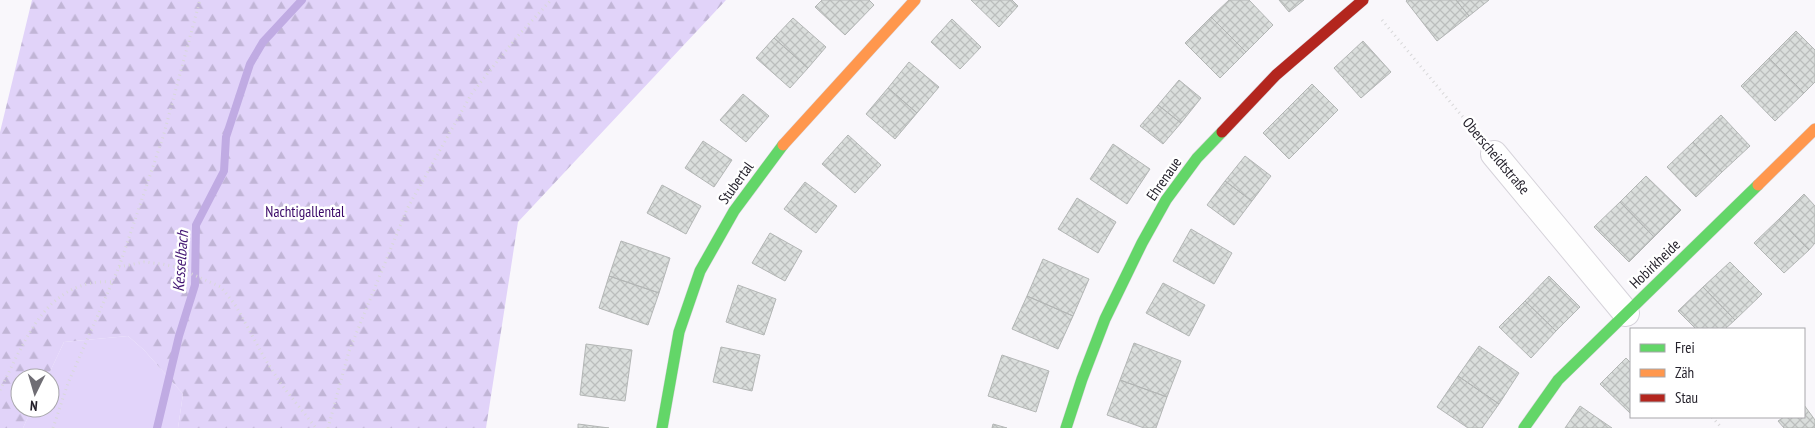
<svg xmlns="http://www.w3.org/2000/svg" width="1815" height="428" viewBox="0 0 1815 428" font-family="'PT Sans Narrow',sans-serif">
	<style>
		.green { fill: #e2d4fa }
		.forest { fill: url(#forest-firs) }
		.lines { fill: none; stroke-linecap: round; stroke-linejoin: round }
		.stream { stroke: #c0abe3; stroke-width: 8 }
		.building { fill: url(#building-cross-hatch); stroke: #b3b6b5 }
		.street-casing { stroke: #d6d3da; stroke-width: 28 }
		.fast-casing { stroke: #d6d3da; stroke-width: 12 }
		.slow-casing { stroke: #d6d3da; stroke-width: 12 }
		.jam-casing { stroke: #d6d3da; stroke-width: 12 }
		.path { stroke: #d8d8d9; stroke-width: 3; stroke-dasharray: 1 4; stroke-linecap: butt }
		.street { stroke: #fefefe; stroke-width: 26 }
		.fast { stroke: #63d668; stroke-width: 11 }
		.slow { stroke: #ff974d; stroke-width: 11 }
		.jam { stroke: #b3261e; stroke-width: 11 }
		.labels { text-anchor: middle; stroke-width: 5; stroke-linejoin: round; paint-order: stroke }
		.street-label { font-size: 15px; fill: #25222c; stroke: #fff }
		.park-label { font-size: 15px; fill: #390767; stroke: #fff }
		.water-label { font-size: 16px; font-style: italic; fill: #441874; stroke: #fff }
	</style>
	<defs>
		<pattern id="forest-firs" width="22" height="20" patternUnits="userSpaceOnUse" patternTransform="scale(1.25)"><rect width="22" height="20" fill="#e1d3f9"/><path d="M5 1l3.5 6h-7zM16 11l3.5 6h-7z" fill="#c1b5d6"/></pattern>
		<pattern id="building-cross-hatch" width="8" height="8" patternUnits="userSpaceOnUse" patternTransform="scale(1.25)"><rect width="8" height="8" fill="#dadedc"/><path d="M0 0l8 8M0 8l8-8" fill="none" stroke="#bbbebd"/></pattern>
	</defs>
	<rect width="100%" height="100%" fill="#f9f7fb"/>
	<!-- green -->
	<path class="green" d="M 128,336 L 144,350 L 183,394 L 178,428 L 23,428 L 32,408 L 50,408 L 50,378 L 47,378 L 64,342 Z"/>
	<!-- forest -->
	<path class="forest" d="M 32,0 L 726,0 L 518,222 L 486,428 L 178,428 L 183,394 L 144,350 L 128,336 L 64,342 L 47,378 L 20,378 L 20,408 L 32,408 L 23,428 L 0,428 L 0,132 Z"/>
	<g class="lines">
		<!-- stream -->
		<path class="stream" d="M 157,428 L 179,336 L 195,285 L 196,225 L 224,171 L 226,137 L 250,64 L 263,42 L 302,0"/>
	</g>
	<!-- building -->
	<path class="building" d="M 822,0 L 869,0 L 874,5 L 845,35 L 815,7 Z
		M 971,0 L 1012,0 L 1018,6 L 999,27 Z
		M 1229,0 L 1249,0 L 1273,25 L 1246,52 L 1211,17 Z
		M 1279,0 L 1304,0 L 1289,12 Z
		M 1407,0 L 1456,0 L 1469,16 L 1437,41 L 1406,1 Z
		M 1456,0 L 1489,0 L 1469,16 Z
		M 1211,17 L 1246,52 L 1220,78 L 1185,43 Z
		M 793,18 L 826,47 L 808,68 L 774,38 Z
		M 952,19 L 981,47 L 960,69 L 931,42 Z
		M 1796,31 L 1815,50 L 1815,82 L 1804,93 L 1769,58 Z
		M 774,38 L 808,68 L 790,88 L 756,58 Z
		M 1363,41 L 1391,72 L 1361,98 L 1334,68 Z
		M 1769,58 L 1804,93 L 1775,121 L 1741,86 Z
		M 909,62 L 939,87 L 917,113 L 888,88 Z
		M 1179,80 L 1201,98 L 1181,123 L 1158,105 Z
		M 1312,84 L 1338,110 L 1314,134 L 1288,108 Z
		M 888,88 L 917,113 L 895,139 L 866,114 Z
		M 743,94 L 769,116 L 746,142 L 720,120 Z
		M 1158,105 L 1181,123 L 1163,144 L 1140,126 Z
		M 1288,108 L 1314,134 L 1289,159 L 1263,133 Z
		M 1721,115 L 1750,146 L 1722,172 L 1693,142 Z
		M 848,135 L 881,165 L 855,193 L 822,164 Z
		M 703,141 L 732,160 L 714,187 L 685,168 Z
		M 1693,142 L 1722,172 L 1696,197 L 1667,167 Z
		M 1113,144 L 1150,169 L 1127,204 L 1090,179 Z
		M 1245,156 L 1271,176 L 1252,201 L 1225,181 Z
		M 1646,176 L 1681,210 L 1654,237 L 1620,202 Z
		M 1225,181 L 1252,201 L 1234,225 L 1207,205 Z
		M 805,182 L 837,206 L 816,233 L 784,209 Z
		M 662,185 L 701,206 L 686,234 L 647,213 Z
		M 1804,194 L 1815,206 L 1815,243 L 1809,250 L 1779,219 Z
		M 1077,198 L 1116,222 L 1098,253 L 1058,229 Z
		M 1620,202 L 1654,237 L 1629,262 L 1594,227 Z
		M 1779,219 L 1809,250 L 1784,273 L 1754,243 Z
		M 1191,229 L 1232,253 L 1214,284 L 1173,261 Z
		M 770,233 L 802,251 L 785,281 L 752,263 Z
		M 621,241 L 670,258 L 659,293 L 609,276 Z
		M 1043,259 L 1089,279 L 1073,316 L 1027,296 Z
		M 1730,262 L 1762,294 L 1735,320 L 1703,287 Z
		M 609,276 L 659,293 L 648,325 L 599,308 Z
		M 1549,276 L 1580,307 L 1556,331 L 1525,301 Z
		M 1163,283 L 1205,305 L 1189,336 L 1146,313 Z
		M 738,285 L 776,299 L 764,335 L 726,322 Z
		M 1703,287 L 1735,320 L 1725,329 L 1696,329 L 1678,311 Z
		M 1027,296 L 1073,316 L 1058,349 L 1012,329 Z
		M 1525,301 L 1556,331 L 1531,358 L 1499,327 Z
		M 1134,343 L 1181,361 L 1167,397 L 1120,380 Z
		M 586,344 L 632,350 L 625,401 L 580,395 Z
		M 1479,346 L 1519,373 L 1499,404 L 1458,376 Z
		M 721,347 L 760,355 L 752,391 L 713,382 Z
		M 1002,355 L 1049,371 L 1036,412 L 988,396 Z
		M 1626,358 L 1631,363 L 1631,414 L 1600,384 Z
		M 1458,376 L 1499,404 L 1482,428 L 1468,428 L 1437,407 Z
		M 1120,380 L 1167,397 L 1156,428 L 1144,428 L 1107,415 Z
		M 1804,405 L 1815,420 L 1815,428 L 1784,428 L 1778,421 L 1784,417 L 1804,417 Z
		M 1580,406 L 1612,428 L 1565,428 Z
		M 578,424 L 609,428 L 578,428 Z
		M 993,424 L 1007,428 L 992,428 Z"/>
	<g class="lines">
		<defs>
			<path id="street" d="M 1494,154 L 1626,313"/>
			<path id="fast" d="M 662,428 L 679,332 L 700,271 L 734,211 L 783,145
				M 1066,428 L 1082,379 L 1105,319 L 1142,243 L 1166,200 L 1197,158 L 1222,132
				M 1524,428 L 1558,380 L 1758,185"/>
			<path id="slow" d="M 783,145 L 915,0
				M 1758,185 L 1815,129"/>
			<path id="jam" d="M 1222,132 L 1276,75 L 1363,0"/>
		</defs>
		<!-- street casing -->
		<use href="#street" class="street-casing"/>
		<!-- fast casing -->
		<use href="#fast" class="fast-casing"/>
		<!-- slow casing -->
		<use href="#slow" class="slow-casing"/>
		<!-- jam casing -->
		<use href="#jam" class="jam-casing"/>
		<!-- path -->
		<path class="path" d="M 1382,20 L 1477,134
			M 119,267 L 144,262 L 162,264 L 176,267 L 221,287 L 236,306 L 265,359 L 281,384 L 316,428
			M 0,390 C 26,340 46,278 113,282
			M 1712,417 L 1722,428
			M 53,428 L 68,383 L 119,267 L 163,137 L 200,0
			M 328,428 L 349,351 L 407,209 L 472,93 L 516,38 L 551,0"/>
		<!-- street -->
		<use href="#street" class="street"/>
		<!-- fast -->
		<use href="#fast" class="fast"/>
		<!-- slow -->
		<use href="#slow" class="slow"/>
		<!-- jam -->
		<use href="#jam" class="jam"/>
	</g>
	<g class="labels">
		<!-- street labels -->
		<g class="street-label">
			<text transform="translate(1496 156) rotate(50)" y="5">Oberscheidtstraße</text>
			<text transform="translate(1164 179) rotate(-55)" y="5">Ehrenaue</text>
			<text transform="translate(736 183) rotate(-54)" y="5">Stubertal</text>
			<text transform="translate(1655 264) rotate(-44)" y="5">Hobirkheide</text>
		</g>
		<!-- park labels -->
		<g class="park-label">
			<text x="305" y="217">Nachtigallental</text>
		</g>
		<!-- water labels -->
		<g class="water-label">
			<text transform="translate(180 261) rotate(-86)" y="6">Kesselbach</text>
		</g>
	</g>
	<!-- legend -->
	<rect x="1630" y="328" width="175" height="90" fill="#ffffff" stroke="#a8a7ab"/>
	<rect x="1640" y="344" width="25" height="8" fill="#63d668" stroke="#a8a7ab"/>
	<text x="1675" y="353" font-size="15" fill="#25222c">Frei</text>
	<rect x="1640" y="369" width="25" height="8" fill="#ff974d" stroke="#a8a7ab"/>
	<text x="1675" y="378" font-size="15" fill="#25222c">Zäh</text>
	<rect x="1640" y="394" width="25" height="8" fill="#b3261e" stroke="#a8a7ab"/>
	<text x="1675" y="403" font-size="15" fill="#25222c">Stau</text>
	<!-- north arrow -->
	<g transform="translate(35 393) rotate(185)"><circle r="24" fill="#ffffff" stroke="#a8a7ab"/>
	<path d="M0-4L9 19L0 12L-9 19Z" fill="#6f6d74"/>
	<text y="-8" font-size="14" font-weight="bold" text-anchor="middle" fill="#25222c">N</text>
	</g>
</svg>
